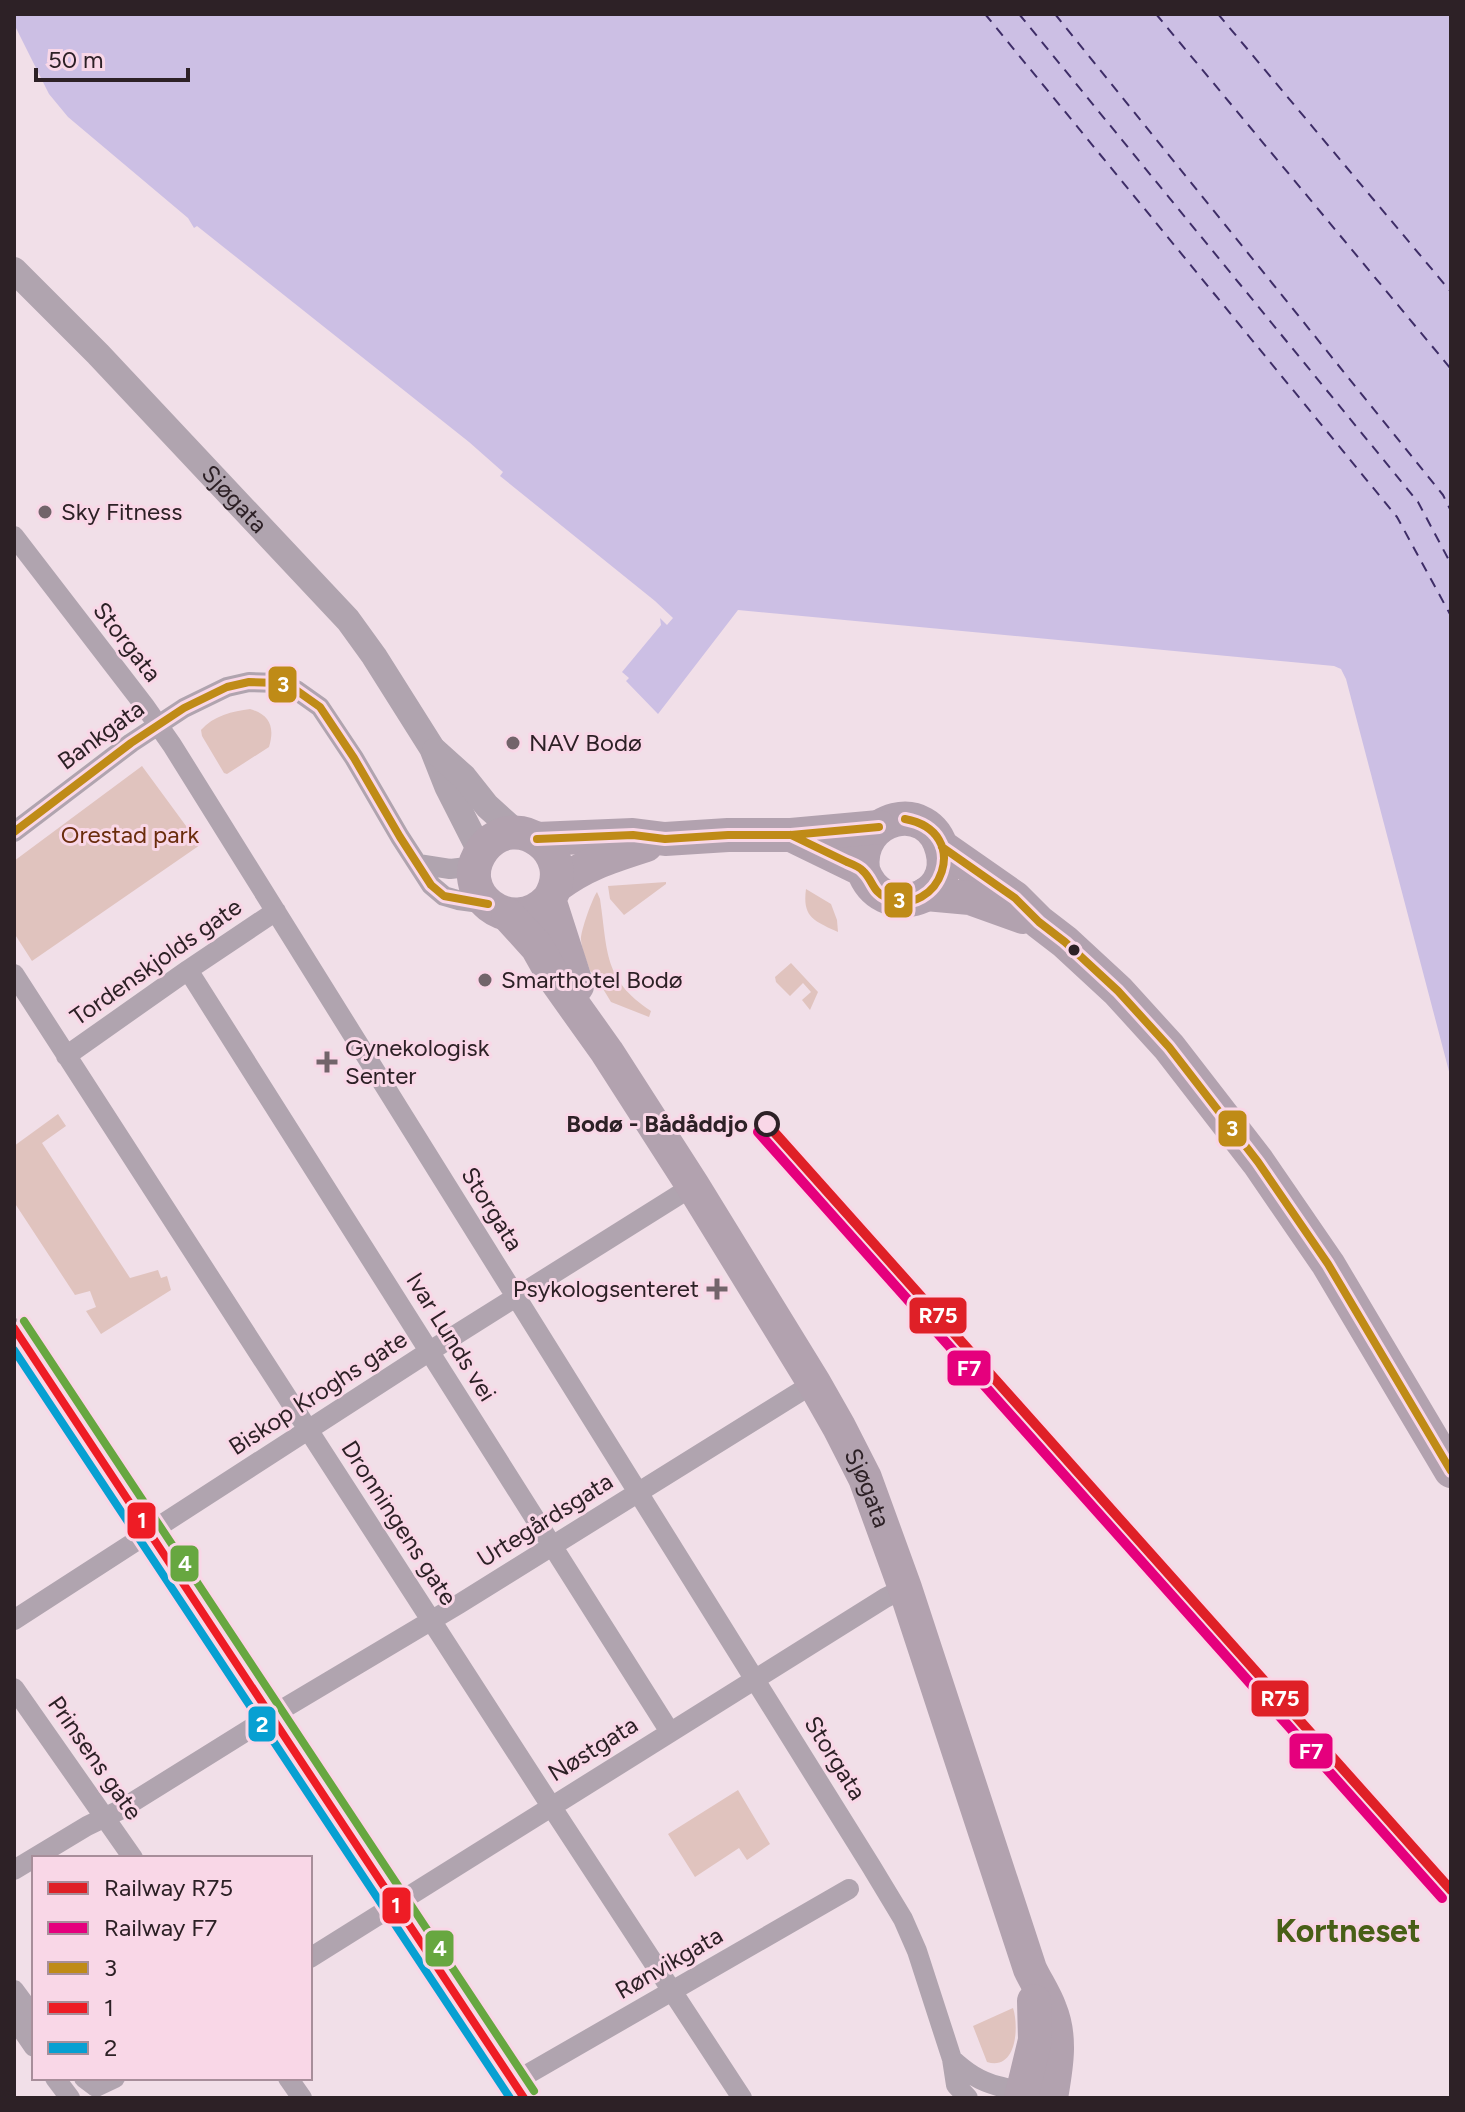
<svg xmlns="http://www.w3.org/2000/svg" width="1465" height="2112" viewBox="0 0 1465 2112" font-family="Figtree,sans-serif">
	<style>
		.green { fill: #e0c3be }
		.water { fill: #ccbfe4 }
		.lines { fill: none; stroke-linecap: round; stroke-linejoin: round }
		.ferry { stroke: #3e2d67; stroke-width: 2; stroke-dasharray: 10 8; stroke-linecap: butt }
		.minor { stroke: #b0a4af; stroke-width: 20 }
		.tertiary { stroke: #b0a4af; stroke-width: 26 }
		.trunk { stroke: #b2a2af; stroke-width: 34 }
		.bus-1-casing { stroke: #f9d7e7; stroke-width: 14 }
		.bus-2-casing { stroke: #f9d7e7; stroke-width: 14 }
		.bus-3-casing { stroke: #f9d7e7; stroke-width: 14 }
		.bus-4-casing { stroke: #f9d7e7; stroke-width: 14 }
		.bus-1 { stroke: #bf8b17; stroke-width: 8 }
		.bus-2 { stroke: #ee1c25; stroke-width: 8 }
		.bus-3 { stroke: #07a0d2; stroke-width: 8 }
		.bus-4 { stroke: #67a740; stroke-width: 8 }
		.rail-1-casing { stroke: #f9d7e7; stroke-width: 16 }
		.rail-2-casing { stroke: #f9d7e7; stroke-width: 16 }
		.rail-1 { stroke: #df2027; stroke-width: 10 }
		.rail-2 { stroke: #e5007d; stroke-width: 10 }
		.poi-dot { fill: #72646a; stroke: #f9d7e7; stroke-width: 3 }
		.bus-dot { fill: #2d2126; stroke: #f9d7e7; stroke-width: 3 }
		.stop-dot { fill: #f9d7e7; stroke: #2d2126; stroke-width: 4 }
		.labels { text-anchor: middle; stroke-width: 6; stroke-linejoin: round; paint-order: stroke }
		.street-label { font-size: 24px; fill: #2d2126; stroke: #f9d7e7 }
		.poi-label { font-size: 24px; fill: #2d2126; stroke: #f9d7e7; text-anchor: start }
		.park-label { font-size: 24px; fill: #6a2c0c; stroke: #f9d7e7 }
		.stop-label { font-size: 24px; font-weight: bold; fill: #2d2126; stroke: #f9d7e7; text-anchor: end }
		.district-label { font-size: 32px; font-weight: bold; fill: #485f17; stroke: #f9d7e7 }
		.line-badge { stroke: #f9d7e7; stroke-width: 3 }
		.badge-label { font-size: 22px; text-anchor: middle; font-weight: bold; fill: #fff }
	</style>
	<rect width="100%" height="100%" fill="#f1dfe8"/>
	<!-- green -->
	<path class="green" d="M 250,709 C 270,715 275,727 269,747 L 227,774 L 224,773 L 202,736 L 201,730 C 213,716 233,711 250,709 Z
		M 142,766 L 200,845 L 32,961 L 14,933 L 14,861 Z
		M 666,882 L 666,884 L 624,915 L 610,899 L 608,886 Z
		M 806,889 L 831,904 L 837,920 L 838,932 C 815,921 802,918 806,889 Z
		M 597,892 L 600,899 C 608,952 603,979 651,1011 L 649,1017 L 611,1002 L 594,974 L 590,971 C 587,961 582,951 581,940 C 580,933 592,899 597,892 Z
		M 791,963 L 818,992 L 810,1010 L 802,1000 L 811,992 L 803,983 L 790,996 L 776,982 L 775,977 Z
		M 58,1114 L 66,1126 L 42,1143 L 130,1278 L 158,1270 L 161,1278 L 167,1276 L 171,1290 L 101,1334 L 86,1311 L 96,1307 L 90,1291 L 75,1295 L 14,1202 L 14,1146 Z
		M 738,1790 L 770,1844 L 747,1860 L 739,1848 L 695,1877 L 668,1834 Z
		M 1013,2008 C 1019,2026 1017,2071 987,2062 L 973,2026 Z"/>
	<!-- water -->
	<path class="water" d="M 14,14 L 1451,14 L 1451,1079 L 1346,679 L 1341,669 L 1334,666 L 738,610 L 658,714 L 626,681 L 629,678 L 622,672 L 661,625 L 660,618 L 667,625 L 673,618 L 655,601 L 500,476 L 503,472 L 469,442 L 197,226 L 194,228 L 188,218 L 68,117 L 49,94 L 14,24 Z"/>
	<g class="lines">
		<!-- ferry -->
		<path class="ferry" d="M 985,14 L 1397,517 L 1451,616
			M 1019,14 L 1418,502 L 1451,564
			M 1055,14 L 1443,495 L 1451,511
			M 1156,14 L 1451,369
			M 1218,14 L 1451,292"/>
		<!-- minor -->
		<path class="minor" d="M 14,536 L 144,705 L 172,745 L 871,1866 L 903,1919 L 917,1951 L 952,2059 L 956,2085 L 968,2098
			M 14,832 L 131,743 L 184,708 L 227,687 L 249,682 L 279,683 L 296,690 L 320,707 L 354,758 L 400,837 L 431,885 L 444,896 L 458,900 L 488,904
			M 418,864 L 450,869 L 476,866
			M 188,970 L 670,1732
			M 14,974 L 551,1806 L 742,2098
			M 66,1056 L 188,970 L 276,911
			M 14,1328 L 524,2098
			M 14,1620 L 430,1351 L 693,1186
			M 14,1688 L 133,1858
			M 14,1870 L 87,1826 L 120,1810 L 271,1716 L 459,1604 L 814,1383
			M 310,1958 L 885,1598 L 905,1588
			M 14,1990 L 34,2017
			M 14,2018 L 34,2047
			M 952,2059 C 966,2072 979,2081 998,2086 C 1009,2089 1020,2090 1030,2097
			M 55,2078 L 70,2098
			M 84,2078 L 96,2087 L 115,2078
			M 288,2078 L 302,2098
			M 514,2082 L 849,1889"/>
		<!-- tertiary -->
		<g class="tertiary">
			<path id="s1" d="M 14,270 L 98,354 L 348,620 L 374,656 L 432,748 L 447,786 L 481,853"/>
			<path d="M 435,751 L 464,777 L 487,806 L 517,833"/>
		</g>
		<!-- trunk -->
		<g class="trunk">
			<path d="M 791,835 L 863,870 C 881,922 956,902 942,850 C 929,798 856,815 863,870"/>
			<path d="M 537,839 L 633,835 L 665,839 L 728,835 L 791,835 L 879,827"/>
			<path d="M 942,847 L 1015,898 L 1039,922 L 1065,942 L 1118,991 L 1169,1047 L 1258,1162 L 1328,1264 L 1451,1471"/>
			<path d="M 556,886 C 585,864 612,856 646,845"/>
			<path d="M 926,894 L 970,898 L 1023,917"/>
			<path d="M 549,899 C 511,940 451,892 483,849 C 516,807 579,853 549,899 L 577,986"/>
			<path id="s2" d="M 508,915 L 537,947 L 555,979 L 607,1052 L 693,1186 L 814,1383 L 839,1427 L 865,1478 L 905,1588 L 1030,1969 C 1036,1982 1045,1995 1050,2009 C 1062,2038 1056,2068 1051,2098"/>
			<path d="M 1021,2098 L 1035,2040 L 1034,2001"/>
		</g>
		<defs>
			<path id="bus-1" d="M 14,832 L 131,743 L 184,708 L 227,687 L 249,682 L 279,683 L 296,690 L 320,707 L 354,758 L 400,837 L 431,885 L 444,896 L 488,904
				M 791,835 C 810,844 828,853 847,862 C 852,864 860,867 863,871 C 873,880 872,892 887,898 C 939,920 975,832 905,819
				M 537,839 L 633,835 L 665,839 L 728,835 L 791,835 L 879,827
				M 942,847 L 1015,898 L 1039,922 L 1065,942 L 1118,991 L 1169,1047 L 1258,1162 L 1328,1264 L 1451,1471"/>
			<path id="bus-2" d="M 14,1328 L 524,2098"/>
			<path id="bus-3" d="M 14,1350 L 510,2098"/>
			<path id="bus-4" d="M 24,1321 L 534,2091"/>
		</defs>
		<!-- bus-1 casing -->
		<use href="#bus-1" class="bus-1-casing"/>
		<!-- bus-2 casing -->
		<use href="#bus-2" class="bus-2-casing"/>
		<!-- bus-3 casing -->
		<use href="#bus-3" class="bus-3-casing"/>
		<!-- bus-4 casing -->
		<use href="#bus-4" class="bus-4-casing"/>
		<!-- bus-1 -->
		<use href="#bus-1" class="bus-1"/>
		<!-- bus-2 -->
		<use href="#bus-2" class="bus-2"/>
		<!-- bus-3 -->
		<use href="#bus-3" class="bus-3"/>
		<!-- bus-4 -->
		<use href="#bus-4" class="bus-4"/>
		<defs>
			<path id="rail-1" d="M 767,1124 L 1451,1890"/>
			<path id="rail-2" d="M 758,1132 L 1442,1898"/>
		</defs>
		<!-- rail-1 casing -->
		<use href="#rail-1" class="rail-1-casing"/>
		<!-- rail-2 casing -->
		<use href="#rail-2" class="rail-2-casing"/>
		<!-- rail-1 -->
		<use href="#rail-1" class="rail-1"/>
		<!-- rail-2 -->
		<use href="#rail-2" class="rail-2"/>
	</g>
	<!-- markers -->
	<g class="poi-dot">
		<circle cx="45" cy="512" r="8"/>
		<circle cx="513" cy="743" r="8"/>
		<circle cx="485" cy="980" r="8"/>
		<path d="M323 1050h8v8h8v8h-8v8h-8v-8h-8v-8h8z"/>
		<path d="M713 1277h8v8h8v8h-8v8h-8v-8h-8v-8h8z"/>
	</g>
	<circle class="bus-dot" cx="1074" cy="950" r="7"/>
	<circle class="stop-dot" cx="767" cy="1124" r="11"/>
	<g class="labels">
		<!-- street labels -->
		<g class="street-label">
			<text dy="8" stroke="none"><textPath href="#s1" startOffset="318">Sjøgata</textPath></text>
			<text transform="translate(127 642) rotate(52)" y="8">Storgata</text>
			<text transform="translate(101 735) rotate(-36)" y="8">Bankgata</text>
			<text transform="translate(156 962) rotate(-35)" y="8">Tordenskjolds gate</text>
			<text transform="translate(492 1209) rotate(58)" y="8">Storgata</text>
			<text transform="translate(451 1337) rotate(58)" y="8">Ivar Lunds vei</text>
			<text transform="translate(318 1393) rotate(-33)" y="8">Biskop Kroghs gate</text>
			<text dy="8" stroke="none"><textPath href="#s2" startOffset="678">Sjøgata</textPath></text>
			<text transform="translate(545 1520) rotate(-32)" y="8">Urtegårdsgata</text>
			<text transform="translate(399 1523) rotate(57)" y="8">Dronningens gate</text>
			<text transform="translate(593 1749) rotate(-32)" y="8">Nøstgata</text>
			<text transform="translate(95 1758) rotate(55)" y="8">Prinsens gate</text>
			<text transform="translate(835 1758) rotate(58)" y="8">Storgata</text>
			<text transform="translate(669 1963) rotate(-30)" y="8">Rønvikgata</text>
		</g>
		<!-- poi labels -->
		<g class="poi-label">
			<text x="61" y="520">Sky Fitness</text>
			<text x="529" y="751">NAV Bodø</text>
			<text x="501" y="988">Smarthotel Bodø</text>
			<text x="345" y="1056">Gynekologisk<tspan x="345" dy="28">Senter</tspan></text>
			<text x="699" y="1297" text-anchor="end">Psykologsenteret</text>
		</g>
		<!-- park labels -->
		<g class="park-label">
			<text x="130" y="843">Orestad park</text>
		</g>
		<!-- stop labels -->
		<g class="stop-label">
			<text x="748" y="1132">Bodø - Bådåddjo</text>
		</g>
		<!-- district labels -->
		<g class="district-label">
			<text x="1348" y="1942">Kortneset</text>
		</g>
	</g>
	<g class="line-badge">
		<rect x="267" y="665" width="31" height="39" rx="8" fill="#bf8b17"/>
		<rect x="883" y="881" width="31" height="38" rx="8" fill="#bf8b17"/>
		<rect x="1217" y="1109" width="31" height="39" rx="8" fill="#bf8b17"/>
		<rect x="908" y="1296" width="60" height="39" rx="8" fill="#df2027"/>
		<rect x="946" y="1349" width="46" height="38" rx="8" fill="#e5007d"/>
		<rect x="126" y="1501" width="31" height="39" rx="8" fill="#ee1c25"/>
		<rect x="169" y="1544" width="31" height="39" rx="8" fill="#67a740"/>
		<rect x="1250" y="1679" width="60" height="39" rx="8" fill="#df2027"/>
		<rect x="247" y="1705" width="30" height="38" rx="8" fill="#07a0d2"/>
		<rect x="1288" y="1732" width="46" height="38" rx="8" fill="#e5007d"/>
		<rect x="381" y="1886" width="31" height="39" rx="8" fill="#ee1c25"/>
		<rect x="424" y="1929" width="31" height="39" rx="8" fill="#67a740"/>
	</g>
	<g class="badge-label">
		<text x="283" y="692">3</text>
		<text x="899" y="908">3</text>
		<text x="1232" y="1136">3</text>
		<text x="938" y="1323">R75</text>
		<text x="969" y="1376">F7</text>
		<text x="142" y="1528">1</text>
		<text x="185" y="1571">4</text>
		<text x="1280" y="1706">R75</text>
		<text x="262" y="1732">2</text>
		<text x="1311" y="1759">F7</text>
		<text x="396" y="1913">1</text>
		<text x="440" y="1956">4</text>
	</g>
	<!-- border -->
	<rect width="1465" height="2112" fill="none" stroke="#2d2126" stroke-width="32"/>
	<!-- legend -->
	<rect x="32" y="1856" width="280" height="224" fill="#f9d7e7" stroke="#a78e9a" stroke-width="2"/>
	<rect x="48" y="1882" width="40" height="12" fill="#df2027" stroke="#a78e9a" stroke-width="2"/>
	<text x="104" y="1896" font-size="24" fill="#2d2126">Railway R75</text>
	<rect x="48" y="1922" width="40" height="12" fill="#e5007d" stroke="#a78e9a" stroke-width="2"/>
	<text x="104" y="1936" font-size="24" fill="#2d2126">Railway F7</text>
	<rect x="48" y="1962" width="40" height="12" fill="#bf8b17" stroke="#a78e9a" stroke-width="2"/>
	<text x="104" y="1976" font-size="24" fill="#2d2126">3</text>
	<rect x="48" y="2002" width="40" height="12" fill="#ee1c25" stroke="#a78e9a" stroke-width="2"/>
	<text x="104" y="2016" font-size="24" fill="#2d2126">1</text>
	<rect x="48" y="2042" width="40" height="12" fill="#07a0d2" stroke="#a78e9a" stroke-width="2"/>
	<text x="104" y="2056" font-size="24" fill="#2d2126">2</text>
	<!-- scale -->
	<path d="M36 68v12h152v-12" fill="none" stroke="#2d2126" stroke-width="4"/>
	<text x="48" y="68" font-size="24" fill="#2d2126" stroke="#f9d7e7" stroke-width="6" paint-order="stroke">50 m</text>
</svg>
